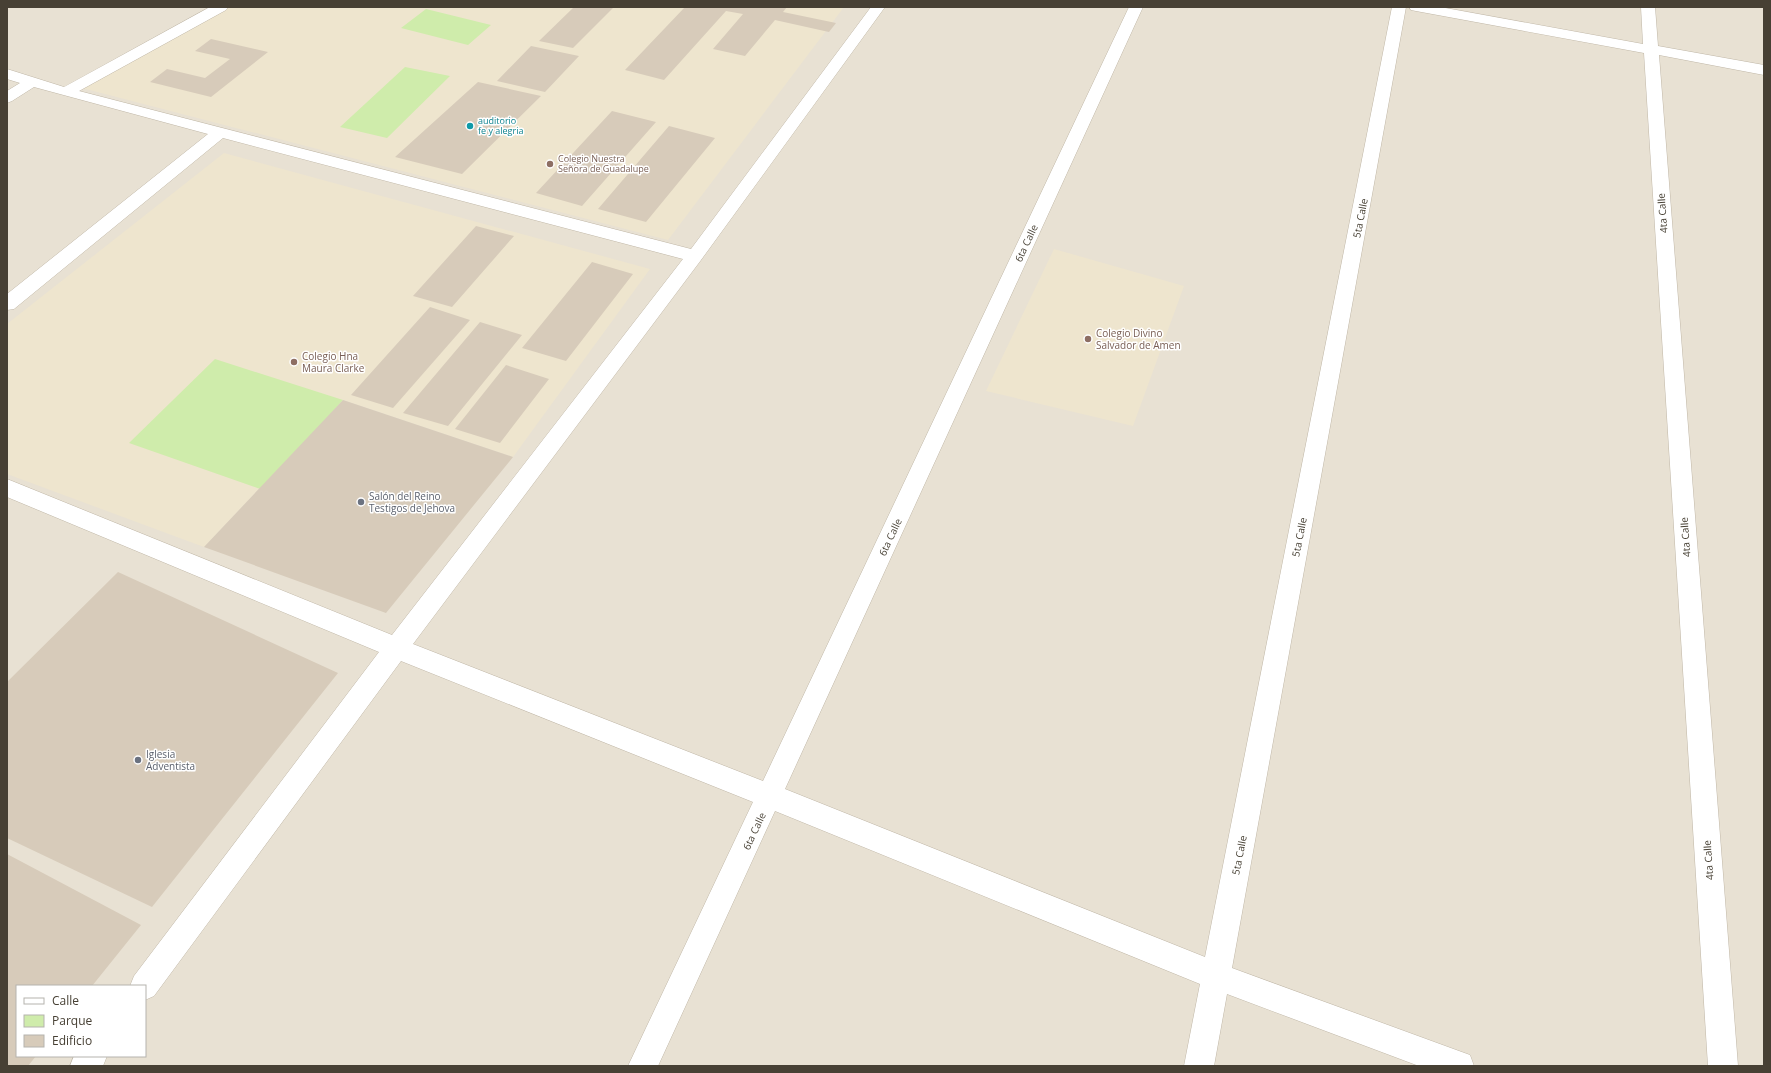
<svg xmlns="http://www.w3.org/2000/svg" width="1771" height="1073" viewBox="0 0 1771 1073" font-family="'Open Sans',sans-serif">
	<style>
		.residential { fill: #e8e1d3; fill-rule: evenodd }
		.education { fill: #eee5ce }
		.green { fill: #cfecab }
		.building { fill: #d7cbba }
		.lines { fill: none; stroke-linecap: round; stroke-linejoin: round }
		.minor-casing { stroke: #c0b7a7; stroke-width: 1 }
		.minor { fill: #fff; fill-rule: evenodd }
		.culture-dot { fill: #0f9aa8; stroke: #fff; stroke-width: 1.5 }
		.education-dot { fill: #8d6e63; stroke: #fff; stroke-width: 1.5 }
		.worship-dot { fill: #6b7280; stroke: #fff; stroke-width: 1.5 }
		.labels { text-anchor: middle; stroke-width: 3; stroke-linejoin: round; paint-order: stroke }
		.far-culture-label { font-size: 9px; fill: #0d838f; stroke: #fff; text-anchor: start }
		.far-education-label { font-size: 9px; fill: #785e54; stroke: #fff; text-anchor: start }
		.street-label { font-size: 10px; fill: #474034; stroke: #fff }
		.education-label { font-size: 10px; fill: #785e54; stroke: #fff; text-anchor: start }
		.worship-label { font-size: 10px; fill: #5b616d; stroke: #fff; text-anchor: start }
	</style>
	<rect width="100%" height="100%" fill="#f4efe5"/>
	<!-- residential -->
	<path class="residential" d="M 7,7 L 1764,7 L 1764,1066 L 7,1066 ZM 17,986 L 145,986 L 145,1056 L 17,1056 Z"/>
	<!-- education -->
	<path class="education" d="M 222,7 L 844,7 L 668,240 L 82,88 Z
		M 224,153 L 650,269 L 513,457 L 343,400 L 204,547 L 7,474 L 7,324 Z
		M 1054,249 L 1184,286 L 1133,426 L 986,391 Z"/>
	<!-- green -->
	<path class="green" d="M 426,9 L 491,25 L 468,45 L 401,28 Z
		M 405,67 L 450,76 L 387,138 L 340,127 Z
		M 215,359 L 343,400 L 263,490 L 129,443 Z"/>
	<!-- building -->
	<path class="building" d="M 574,7 L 614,7 L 573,48 L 539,41 Z
		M 685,7 L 787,7 L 783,12 L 836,23 L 829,32 L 775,20 L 745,56 L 713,49 L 743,14 L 726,11 L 664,80 L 625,70 Z
		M 211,39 L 268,52 L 211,97 L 150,82 L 167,69 L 205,78 L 230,59 L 195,51 Z
		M 531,46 L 579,56 L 545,92 L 497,81 Z
		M 478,82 L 541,96 L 462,174 L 395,157 Z
		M 612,111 L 656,122 L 582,206 L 536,193 Z
		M 669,126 L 715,138 L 646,222 L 598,209 Z
		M 476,226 L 514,236 L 452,307 L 413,296 Z
		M 592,262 L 633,274 L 566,361 L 522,348 Z
		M 430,307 L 470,320 L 393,408 L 351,395 Z
		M 480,322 L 522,335 L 448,426 L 403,413 Z
		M 506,365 L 549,379 L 500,443 L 455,429 Z
		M 343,400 L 513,457 L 386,613 L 204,547 Z
		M 118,572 L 338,673 L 152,907 L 7,838 L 7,682 Z
		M 7,854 L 141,925 L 92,986 L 17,986 L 17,1056 L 36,1056 L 28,1066 L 7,1066 Z"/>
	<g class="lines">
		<defs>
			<path id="minor" d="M 210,7 L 228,7 L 226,10 L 79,91 L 691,249 L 871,7 L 885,7 L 701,260 L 413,644 L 763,781 L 1129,7 L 1143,7 L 785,789 L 1205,957 L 1392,7 L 1406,7 L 1232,968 L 1459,1051 L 1470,1055 L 1474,1066 L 1419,1066 L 1227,994 L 1214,1066 L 1184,1066 L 1200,984 L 775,811 L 658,1066 L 628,1066 L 753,802 L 401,661 L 154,996 L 145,1000 L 145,986 L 130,986 L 134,976 L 379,652 L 7,497 L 7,479 L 392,635 L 683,259 L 223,138 L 14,309 L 7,310 L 7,294 L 208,134 L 34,87 L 12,101 L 7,103 L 7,91 L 20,83 L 7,79 L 7,69 L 64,87 Z
				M 1409,7 L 1440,7 L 1643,44 L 1641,7 L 1655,7 L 1658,46 L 1764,65 L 1764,75 L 1659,55 L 1738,1066 L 1708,1066 L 1644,53 L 1416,11 L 1411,10 Z
				M 74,1056 L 107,1056 L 103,1066 L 70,1066 Z"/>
		</defs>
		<!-- minor casing -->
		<use href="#minor" class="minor-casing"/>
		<!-- minor -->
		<use href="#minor" class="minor"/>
	</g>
	<!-- markers -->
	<circle class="culture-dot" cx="470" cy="126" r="4"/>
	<g class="education-dot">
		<circle cx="550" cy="164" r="4"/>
		<circle cx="1088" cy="339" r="4"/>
		<circle cx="294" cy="362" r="4"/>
	</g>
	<g class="worship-dot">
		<circle cx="361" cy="502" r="4"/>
		<circle cx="138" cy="760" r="4"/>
	</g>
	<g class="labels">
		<!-- far-culture labels -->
		<g class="far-culture-label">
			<text x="478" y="124">auditorio<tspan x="478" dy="10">fe y alegria</tspan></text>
		</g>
		<!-- far-education labels -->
		<g class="far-education-label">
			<text x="558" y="162">Colegio Nuestra<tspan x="558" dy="10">Señora de Guadalupe</tspan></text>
		</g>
		<!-- street labels -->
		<g class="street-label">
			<text transform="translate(1662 213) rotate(-94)" y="4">4ta Calle</text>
			<text transform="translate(1360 218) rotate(-79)" y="4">5ta Calle</text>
			<text transform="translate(1026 243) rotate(-65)" y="4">6ta Calle</text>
			<text transform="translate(890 537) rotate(-65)" y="4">6ta Calle</text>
			<text transform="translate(1299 537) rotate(-79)" y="4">5ta Calle</text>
			<text transform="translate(1685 537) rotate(-94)" y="4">4ta Calle</text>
			<text transform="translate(754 831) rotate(-65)" y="4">6ta Calle</text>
			<text transform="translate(1239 855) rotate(-79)" y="4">5ta Calle</text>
			<text transform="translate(1708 860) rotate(-94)" y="4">4ta Calle</text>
		</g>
		<!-- education labels -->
		<g class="education-label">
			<text x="1096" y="337">Colegio Divino<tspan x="1096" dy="12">Salvador de Amen</tspan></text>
			<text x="302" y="360">Colegio Hna<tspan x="302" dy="12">Maura Clarke</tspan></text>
		</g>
		<!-- worship labels -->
		<g class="worship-label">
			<text x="369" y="500">Salón del Reino<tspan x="369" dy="12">Testigos de Jehova</tspan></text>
			<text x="146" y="758">Iglesia<tspan x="146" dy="12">Adventista</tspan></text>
		</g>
	</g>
	<!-- border -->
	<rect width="1771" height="1073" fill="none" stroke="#474034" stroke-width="16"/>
	<!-- legend -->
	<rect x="16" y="985" width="130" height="72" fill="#ffffff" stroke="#b5b3ae"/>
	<rect x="24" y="998" width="20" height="6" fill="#ffffff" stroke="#b5b3ae"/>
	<text x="52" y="1005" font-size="12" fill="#474034">Calle</text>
	<rect x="24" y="1015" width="20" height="12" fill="#cfecab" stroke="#b5b3ae"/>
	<text x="52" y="1025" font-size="12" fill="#474034">Parque</text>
	<rect x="24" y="1035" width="20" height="12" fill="#d7cbba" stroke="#b5b3ae"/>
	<text x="52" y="1045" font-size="12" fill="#474034">Edificio</text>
</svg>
